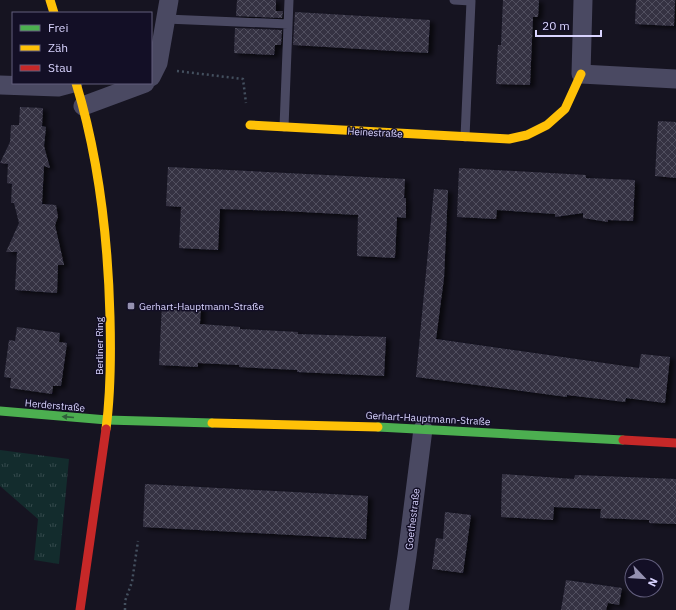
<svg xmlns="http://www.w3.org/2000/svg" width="676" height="610" viewBox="0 0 676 610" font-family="'IBM Plex Sans',sans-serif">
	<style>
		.park { fill: url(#park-tufts) }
		.building { fill: url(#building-cross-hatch); filter: url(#shadow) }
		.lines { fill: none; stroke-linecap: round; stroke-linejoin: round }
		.path { stroke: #44505f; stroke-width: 2.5; stroke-dasharray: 2 3; stroke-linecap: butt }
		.lane { stroke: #4a4962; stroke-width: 9 }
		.street { stroke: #4a4962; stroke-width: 19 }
		.fast { stroke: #4caf50; stroke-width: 9 }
		.slow { stroke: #ffc107; stroke-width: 9 }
		.jam { stroke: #c62828; stroke-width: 9 }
		.oneway { fill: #305f3b }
		.poi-dot { fill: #9591b1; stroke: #130f26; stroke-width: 1.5 }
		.labels { text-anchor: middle; stroke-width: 3; stroke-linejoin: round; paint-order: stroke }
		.street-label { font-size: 10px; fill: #d9d4ff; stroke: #130f26 }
		.poi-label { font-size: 10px; fill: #d9d4ff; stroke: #130f26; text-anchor: start }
	</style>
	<defs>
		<pattern id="park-tufts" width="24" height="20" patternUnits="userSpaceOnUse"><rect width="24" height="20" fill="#132c2d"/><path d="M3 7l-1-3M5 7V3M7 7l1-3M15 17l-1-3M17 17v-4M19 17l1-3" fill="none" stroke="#354a4c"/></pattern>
		<pattern id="building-cross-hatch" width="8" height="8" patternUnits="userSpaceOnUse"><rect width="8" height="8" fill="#343243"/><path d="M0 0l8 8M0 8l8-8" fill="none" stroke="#514f5f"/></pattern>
		<filter id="shadow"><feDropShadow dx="4.5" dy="2.5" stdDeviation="2" flood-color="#0009"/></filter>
	</defs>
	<rect width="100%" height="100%" fill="#161421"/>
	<!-- park -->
	<path class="park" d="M 0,450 L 69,459 L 59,564 L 34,560 L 38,519 L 0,486 Z"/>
	<!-- building -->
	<path class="building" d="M 237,0 L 276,0 L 276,11 L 283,11 L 282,18 L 236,16 Z
		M 503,0 L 539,0 L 538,17 L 533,17 L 530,85 L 496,84 L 498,45 L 501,45 Z
		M 636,0 L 675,0 L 674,26 L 635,24 Z
		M 295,12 L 430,20 L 428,53 L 293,45 Z
		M 235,28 L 282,30 L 281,45 L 275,45 L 274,55 L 234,53 Z
		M 20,107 L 43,108 L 42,126 L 46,127 L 44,146 L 50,168 L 44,166 L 42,204 L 56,205 L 58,217 L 55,225 L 64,265 L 58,265 L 57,293 L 15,290 L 17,252 L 6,252 L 19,223 L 14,203 L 11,203 L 12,184 L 7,183 L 8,164 L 0,163 L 10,142 L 11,125 L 19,125 Z
		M 658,121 L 676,122 L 676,178 L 655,176 Z
		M 168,167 L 405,179 L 404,198 L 406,198 L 406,218 L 397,217 L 395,258 L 357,256 L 358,215 L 284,211 L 220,209 L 218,250 L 179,248 L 181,207 L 166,206 Z
		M 459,168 L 586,175 L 586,178 L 635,180 L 633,221 L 608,220 L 608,222 L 583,218 L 583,213 L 555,217 L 555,214 L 497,210 L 496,219 L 457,217 Z
		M 434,189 L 448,190 L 444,278 L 436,339 L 639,368 L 641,354 L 670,357 L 665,403 L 626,398 L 625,402 L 567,395 L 567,397 L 416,377 Z
		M 162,304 L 201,306 L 200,324 L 240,327 L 240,329 L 298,332 L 298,334 L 386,337 L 384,376 L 297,372 L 297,370 L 239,367 L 239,365 L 198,363 L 198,367 L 159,365 Z
		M 17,327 L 60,333 L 59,342 L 67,343 L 61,386 L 53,386 L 52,394 L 10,388 L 11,378 L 4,377 L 9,340 L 15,341 Z
		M 502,474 L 574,479 L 575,475 L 676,479 L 676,524 L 649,523 L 649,520 L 600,518 L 601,509 L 554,507 L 553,520 L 501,517 Z
		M 145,484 L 368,496 L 366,539 L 143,527 Z
		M 445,512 L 471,515 L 463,573 L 432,569 L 436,538 L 443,539 Z
		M 566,580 L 622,588 L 619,605 L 608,603 L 606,610 L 561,610 Z"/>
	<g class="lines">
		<!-- path -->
		<path class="path" d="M 177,71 L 243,79 L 246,103
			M 125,610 L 125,601 L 132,582 L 138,541"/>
		<!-- lane -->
		<path class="lane" d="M 454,0 L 471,1 L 465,137
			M 166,19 L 288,24
			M 284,127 L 289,0"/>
		<!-- street -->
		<path class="street" d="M 583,0 L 581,74 L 676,79
			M 151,77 L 158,63 L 169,0
			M 0,85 L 58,87 L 73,83
			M 83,106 L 145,83
			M 399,610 L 407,556 L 423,429"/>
		<!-- fast -->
		<path class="fast" d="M 0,411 L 107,420 L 212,423
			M 378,427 L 623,440"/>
		<!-- slow -->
		<path class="slow" d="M 50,0 L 54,13
			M 76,83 C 99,158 108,238 110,317 C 111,354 111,391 106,429
			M 250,125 L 509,139 L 527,135 L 547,125 L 565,109 L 581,74
			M 212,423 L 378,427"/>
		<!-- jam -->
		<path class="jam" d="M 623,440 L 676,443
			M 80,610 L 106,429"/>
	</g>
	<!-- one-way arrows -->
	<defs><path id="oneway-solid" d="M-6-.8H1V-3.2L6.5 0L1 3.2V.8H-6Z"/></defs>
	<use class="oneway" href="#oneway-solid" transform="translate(68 417) rotate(-175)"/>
	<!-- markers -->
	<rect class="poi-dot" x="127" y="302" width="8" height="8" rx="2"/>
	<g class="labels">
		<!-- street labels -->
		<g class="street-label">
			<text transform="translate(375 132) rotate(3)" y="4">Heinestraße</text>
			<text transform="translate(99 346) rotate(-90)" y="4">Berliner Ring</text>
			<text transform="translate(55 405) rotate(5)" y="4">Herderstraße</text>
			<text transform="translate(428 418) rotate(3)" y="4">Gerhart-Hauptmann-Straße</text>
			<text transform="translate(412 519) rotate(-83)" y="4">Goethestraße</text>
		</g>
		<!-- poi labels -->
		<g class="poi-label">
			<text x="139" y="310">Gerhart-Hauptmann-Straße</text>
		</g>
	</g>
	<!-- legend -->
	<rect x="12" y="12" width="140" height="72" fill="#130f26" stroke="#625e7d"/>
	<rect x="20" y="25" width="20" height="6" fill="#4caf50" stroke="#625e7d"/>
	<text x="48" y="32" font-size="12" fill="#d9d4ff">Frei</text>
	<rect x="20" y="45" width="20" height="6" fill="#ffc107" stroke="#625e7d"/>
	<text x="48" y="52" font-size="12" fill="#d9d4ff">Zäh</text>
	<rect x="20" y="65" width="20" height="6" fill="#c62828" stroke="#625e7d"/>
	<text x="48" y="72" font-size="12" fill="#d9d4ff">Stau</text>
	<!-- north arrow -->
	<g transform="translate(644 578) rotate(115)"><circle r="19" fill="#130f26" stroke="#625e7d"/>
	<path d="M0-3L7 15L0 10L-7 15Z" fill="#9591b1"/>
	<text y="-6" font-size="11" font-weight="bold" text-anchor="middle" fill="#d9d4ff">N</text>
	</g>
	<!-- scale -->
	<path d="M536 30v6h65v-6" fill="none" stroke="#d9d4ff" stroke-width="2"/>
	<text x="542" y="30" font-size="12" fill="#d9d4ff" stroke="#130f26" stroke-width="3" paint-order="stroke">20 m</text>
</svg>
